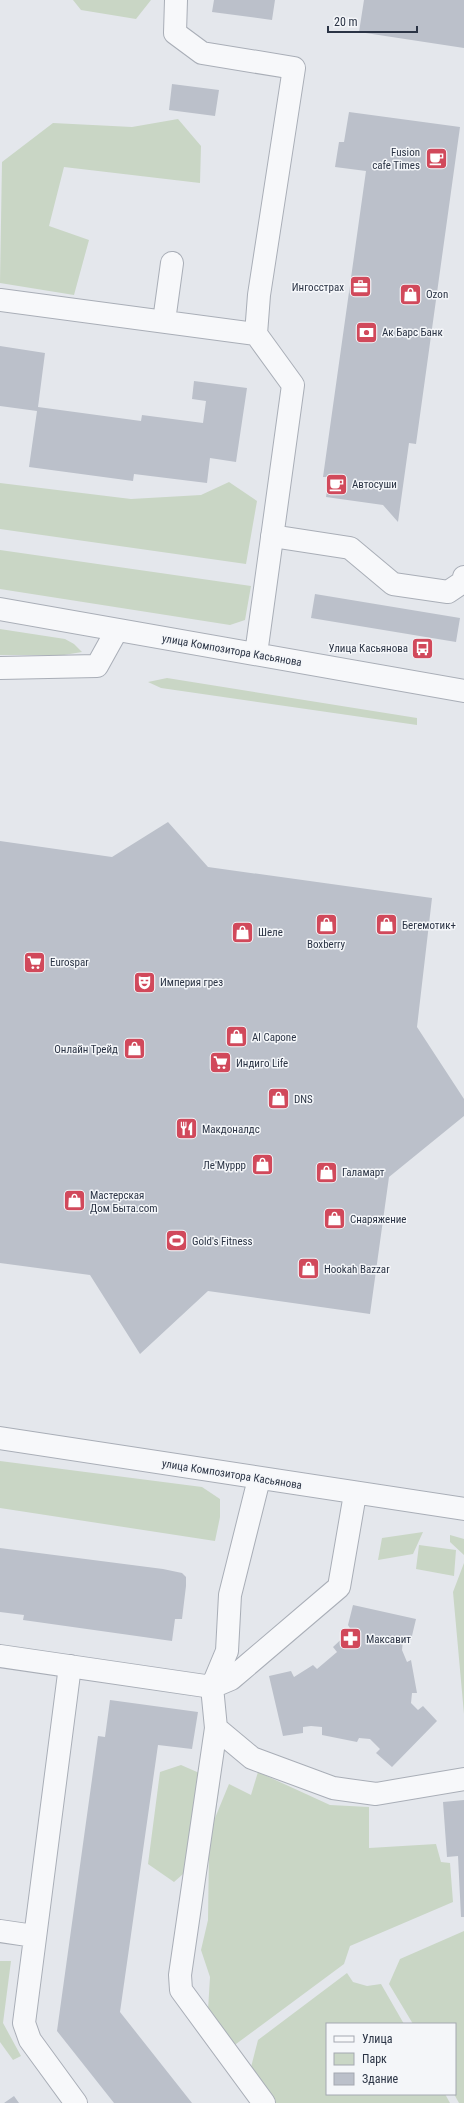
<svg xmlns="http://www.w3.org/2000/svg" width="464" height="2103" viewBox="0 0 464 2103" font-family="'Roboto Condensed',sans-serif">
	<style>
		.green { fill: #c9d6c5 }
		.building { fill: #bbc0ca }
		.lines { fill: none; stroke-linecap: round; stroke-linejoin: round }
		.minor-casing { stroke: #a9aeb7; stroke-width: 24 }
		.minor { stroke: #f7f8fa; stroke-width: 22 }
		.labels { text-anchor: middle; stroke-width: 3; stroke-linejoin: round; paint-order: stroke }
		.poi-label { font-size: 11px; fill: #2b3445; stroke: #f4f6f9; text-anchor: start }
		.street-label { font-size: 11px; fill: #2b3445; stroke: #f4f6f9 }
	</style>
	<rect width="100%" height="100%" fill="#e4e7ec"/>
	<!-- green -->
	<path class="green" d="M 73,0 L 151,0 L 136,19 L 81,10 Z
		M 178,119 L 201,146 L 200,183 L 64,167 L 49,226 L 89,240 L 74,295 L 0,283 L 2,162 L 53,123 L 132,127 Z
		M 229,482 L 257,501 L 246,564 L 0,529 L 0,483 L 131,499 L 201,495 Z
		M 0,550 L 251,586 L 245,620 L 230,625 L 0,589 Z
		M 0,629 L 65,639 L 74,644 L 82,652 L 64,655 L 0,655 Z
		M 167,678 L 417,718 L 417,725 L 161,688 L 148,682 Z
		M 0,1461 L 202,1487 L 220,1499 L 220,1517 L 215,1541 L 0,1508 Z
		M 423,1532 L 413,1554 L 378,1560 L 382,1538 Z
		M 450,1535 L 464,1539 L 464,1555 L 450,1542 Z
		M 419,1545 L 456,1550 L 454,1576 L 416,1569 Z
		M 464,1563 L 464,1714 L 453,1592 Z
		M 181,1765 L 220,1782 L 215,1818 L 229,1784 L 251,1795 L 258,1772 L 330,1805 L 369,1807 L 369,1848 L 436,1844 L 441,1862 L 450,1863 L 453,1902 L 350,1946 L 344,1964 L 232,2047 L 208,2010 L 210,1977 L 201,1950 L 208,1920 L 209,1851 L 174,1882 L 148,1864 L 160,1772 Z
		M 464,1931 L 464,2103 L 459,2103 L 454,2094 L 455,2024 L 413,2024 L 389,1984 L 400,1959 Z
		M 0,1961 L 11,1961 L 3,2023 L 21,2056 L 13,2060 L 0,2042 Z
		M 347,1973 L 353,1982 L 367,1986 L 381,1984 L 404,2024 L 327,2024 L 327,2094 L 445,2094 L 450,2103 L 276,2103 L 250,2071 L 258,2040 Z"/>
	<!-- building -->
	<path class="building" d="M 214,0 L 275,0 L 272,20 L 212,12 Z
		M 364,0 L 464,0 L 464,48 L 359,32 Z
		M 172,84 L 219,90 L 215,116 L 169,110 Z
		M 349,112 L 460,127 L 416,444 L 409,443 L 398,522 L 383,505 L 326,497 L 329,477 L 323,477 L 366,171 L 335,167 L 339,142 L 344,142 Z
		M 0,346 L 45,353 L 38,407 L 141,421 L 142,415 L 203,423 L 206,401 L 192,399 L 194,381 L 247,388 L 236,462 L 210,458 L 207,483 L 134,474 L 133,481 L 29,467 L 37,411 L 0,406 Z
		M 315,594 L 460,618 L 456,642 L 311,618 Z
		M 168,822 L 208,867 L 432,898 L 417,1027 L 464,1099 L 464,1116 L 389,1177 L 370,1314 L 208,1291 L 140,1354 L 90,1275 L 0,1263 L 0,841 L 112,857 Z
		M 0,1548 L 163,1569 L 182,1573 L 186,1577 L 186,1586 L 182,1619 L 175,1619 L 172,1641 L 23,1620 L 24,1615 L 0,1612 Z
		M 353,1605 L 416,1619 L 411,1640 L 403,1640 L 402,1650 L 407,1662 L 411,1660 L 417,1693 L 412,1693 L 411,1703 L 418,1710 L 423,1706 L 437,1721 L 392,1767 L 376,1753 L 380,1749 L 370,1739 L 359,1738 L 357,1742 L 322,1735 L 322,1727 L 311,1726 L 303,1727 L 303,1733 L 283,1736 L 269,1676 L 291,1671 L 294,1677 L 313,1665 L 317,1669 L 337,1652 L 333,1647 L 351,1630 L 348,1625 Z
		M 110,1700 L 198,1712 L 192,1749 L 158,1745 L 120,2012 L 192,2103 L 114,2103 L 57,2031 L 98,1736 L 105,1737 Z
		M 464,1800 L 464,1917 L 461,1917 L 458,1856 L 447,1857 L 443,1802 Z
		M 14,2096 L 19,2103 L 4,2103 Z"/>
	<g class="lines">
		<defs>
			<path id="minor" d="M 176,0 L 175,33 L 202,53 L 294,68 L 259,295 L 256,334 L 293,385 L 256,654
				M 0,300 L 256,334
				M 164,321 L 172,263
				M 272,536 L 350,548 L 393,584 L 448,592 L 463,582 L 464,577
				M 0,609 L 464,691
				M 0,668 L 97,666 L 117,630
				M 0,1438 L 464,1509
				M 0,1656 L 212,1687 L 216,1728 L 180,1975 L 181,1990 L 264,2103
				M 70,1666 L 24,2023 L 30,2040 L 76,2103
				M 212,1687 L 231,1679 L 339,1587 L 355,1494
				M 212,1687 L 227,1651 L 230,1595 L 259,1479
				M 216,1728 L 252,1758 L 333,1788 L 376,1794 L 464,1779
				M 0,1931 L 34,1936"/>
		</defs>
		<!-- minor casing -->
		<use href="#minor" class="minor-casing"/>
		<!-- minor -->
		<use href="#minor" class="minor"/>
	</g>
	<!-- icons -->
	<defs>
		<symbol id="cafe-square" viewBox="-11 -11 22 22"><rect x="-9" y="-9" width="18" height="18" rx="4" fill="#d1495b" stroke="#f4f6f9"/><path d="M-5.5-4.5H6V0H3Q3 3.5 0 3.5H-2.5Q-5.5 3.5-5.5 0ZM3-3.2v2h1.7v-2ZM-6 4.5H4V6H-6Z" fill="#fff"/></symbol>
		<symbol id="office-square" viewBox="-11 -11 22 22"><rect x="-9" y="-9" width="18" height="18" rx="4" fill="#d1495b" stroke="#f4f6f9"/><path d="M-6-3h4V-5.5h4V-3h4V5H-6ZM-1-4.5V-3h2v-1.5ZM-6 0V1H6V0Z" fill="#fff"/></symbol>
		<symbol id="shop-square" viewBox="-11 -11 22 22"><rect x="-9" y="-9" width="18" height="18" rx="4" fill="#d1495b" stroke="#f4f6f9"/><path d="M-5-2.5h2.3a2.7 3.5 0 0 1 5.4 0H5L5.5 6h-11ZM-1.5-2.5h3a1.5 2.3 0 0 0-3 0Z" fill="#fff"/></symbol>
		<symbol id="bank-square" viewBox="-11 -11 22 22"><rect x="-9" y="-9" width="18" height="18" rx="4" fill="#d1495b" stroke="#f4f6f9"/><path d="M-6-4H6V4H-6ZM0-2.3a2.3 2.3 0 1 0 0 4.6a2.3 2.3 0 1 0 0-4.6Z" fill="#fff"/></symbol>
		<symbol id="bus-square" viewBox="-11 -11 22 22"><rect x="-9" y="-9" width="18" height="18" rx="4" fill="#d1495b" stroke="#f4f6f9"/><path d="M-5-6H5V4H4V6H2V4H-2V6H-4V4H-5ZM-3.5-4V0h7V-4ZM-3.5 1.2v1.5H-2V1.2ZM2 1.2v1.5H3.5V1.2Z" fill="#fff"/></symbol>
		<symbol id="supermarket-square" viewBox="-11 -11 22 22"><rect x="-9" y="-9" width="18" height="18" rx="4" fill="#d1495b" stroke="#f4f6f9"/><path d="M-6-5.5h2.5l.6 2H6L4.5 2H-2.5L-4.4-4H-6ZM-1.5 3.2a1.3 1.3 0 1 0 .1 0ZM3 3.2a1.3 1.3 0 1 0 .1 0Z" fill="#fff"/></symbol>
		<symbol id="theatre-square" viewBox="-11 -11 22 22"><rect x="-9" y="-9" width="18" height="18" rx="4" fill="#d1495b" stroke="#f4f6f9"/><path d="M-5-5.5Q0-4 5-5.5V0Q5 5 0 6Q-5 5-5 0ZM-3.3-2.5H-1v1.5H-3.3ZM1-2.5H3.3v1.5H1ZM-2.8 1Q0 5.5 2.8 1Z" fill="#fff"/></symbol>
		<symbol id="restaurant-square" viewBox="-11 -11 22 22"><rect x="-9" y="-9" width="18" height="18" rx="4" fill="#d1495b" stroke="#f4f6f9"/><path d="M-5-6h1v4h1v-4h1v4h1v-4h1v5L-1.5 .5V6h-2V.5L-5-1ZM5-6V6H3V1.5H1.5Q1.5-4 5-6Z" fill="#fff"/></symbol>
		<symbol id="stadium-square" viewBox="-11 -11 22 22"><rect x="-9" y="-9" width="18" height="18" rx="4" fill="#d1495b" stroke="#f4f6f9"/><path d="M0-5a6.5 5 0 1 0 0 10a6.5 5 0 1 0 0-10ZM-3.5-1.8h7v3.6h-7Z" fill="#fff"/></symbol>
		<symbol id="pharmacy-square" viewBox="-11 -11 22 22"><rect x="-9" y="-9" width="18" height="18" rx="4" fill="#d1495b" stroke="#f4f6f9"/><path d="M-2-6h4v4h4v4h-4v4h-4v-4h-4v-4h4Z" fill="#fff"/></symbol>
	</defs>
	<g fill-rule="evenodd">
		<use href="#cafe-square" x="424" y="146" width="25" height="25"/>
		<use href="#office-square" x="348" y="274" width="25" height="25"/>
		<use href="#shop-square" x="398" y="282" width="25" height="25"/>
		<use href="#bank-square" x="354" y="320" width="25" height="25"/>
		<use href="#cafe-square" x="324" y="472" width="25" height="25"/>
		<use href="#bus-square" x="410" y="636" width="25" height="25"/>
		<use href="#shop-square" x="314" y="912" width="25" height="25"/>
		<use href="#shop-square" x="374" y="912" width="25" height="25"/>
		<use href="#shop-square" x="230" y="920" width="25" height="25"/>
		<use href="#supermarket-square" x="22" y="950" width="25" height="25"/>
		<use href="#theatre-square" x="132" y="970" width="25" height="25"/>
		<use href="#shop-square" x="224" y="1024" width="25" height="25"/>
		<use href="#shop-square" x="122" y="1036" width="25" height="25"/>
		<use href="#supermarket-square" x="208" y="1050" width="25" height="25"/>
		<use href="#shop-square" x="266" y="1086" width="25" height="25"/>
		<use href="#restaurant-square" x="174" y="1116" width="25" height="25"/>
		<use href="#shop-square" x="250" y="1152" width="25" height="25"/>
		<use href="#shop-square" x="314" y="1160" width="25" height="25"/>
		<use href="#shop-square" x="62" y="1188" width="25" height="25"/>
		<use href="#shop-square" x="322" y="1206" width="25" height="25"/>
		<use href="#stadium-square" x="164" y="1228" width="25" height="25"/>
		<use href="#shop-square" x="296" y="1256" width="25" height="25"/>
		<use href="#pharmacy-square" x="338" y="1626" width="25" height="25"/>
	</g>
	<g class="labels">
		<!-- poi labels -->
		<g class="poi-label">
			<text x="420" y="156" text-anchor="end">Fusion<tspan x="420" dy="13">cafe Times</tspan></text>
			<text x="344" y="291" text-anchor="end">Ингосстрах</text>
			<text x="426" y="298">Ozon</text>
			<text x="382" y="336">Ак Барс Банк</text>
			<text x="352" y="488">Автосуши</text>
			<text x="408" y="652" text-anchor="end">Улица Касьянова</text>
			<text x="402" y="929">Бегемотик+</text>
			<text x="258" y="936">Шеле</text>
			<text x="326" y="948" text-anchor="middle">Boxberry</text>
			<text x="50" y="966">Eurospar</text>
			<text x="160" y="986">Империя грез</text>
			<text x="252" y="1041">Al Capone</text>
			<text x="118" y="1053" text-anchor="end">Онлайн Трейд</text>
			<text x="236" y="1067">Индиго Life</text>
			<text x="294" y="1103">DNS</text>
			<text x="202" y="1133">Макдоналдс</text>
			<text x="246" y="1169" text-anchor="end">Ле'Муррр</text>
			<text x="342" y="1176">Галамарт</text>
			<text x="90" y="1199">Мастерская<tspan x="90" dy="13">Дом Быта.com</tspan></text>
			<text x="350" y="1223">Снаряжение</text>
			<text x="192" y="1245">Gold's Fitness</text>
			<text x="324" y="1273">Hookah Bazzar</text>
			<text x="366" y="1643">Максавит</text>
		</g>
		<!-- street labels -->
		<g class="street-label">
			<text transform="translate(232 650) rotate(10)" y="4">улица Композитора Касьянова</text>
			<text transform="translate(232 1474) rotate(9)" y="4">улица Композитора Касьянова</text>
		</g>
	</g>
	<!-- legend -->
	<rect x="326" y="2023" width="130" height="72" fill="#f4f6f9" stroke="#a4a8b1"/>
	<rect x="334" y="2036" width="20" height="6" fill="#f7f8fa" stroke="#a4a8b1"/>
	<text x="362" y="2043" font-size="12" fill="#2b3445">Улица</text>
	<rect x="334" y="2053" width="20" height="12" fill="#c9d6c5" stroke="#a4a8b1"/>
	<text x="362" y="2063" font-size="12" fill="#2b3445">Парк</text>
	<rect x="334" y="2073" width="20" height="12" fill="#bbc0ca" stroke="#a4a8b1"/>
	<text x="362" y="2083" font-size="12" fill="#2b3445">Здание</text>
	<!-- scale -->
	<path d="M328 26v6h89v-6" fill="none" stroke="#2b3445" stroke-width="2"/>
	<text x="334" y="26" font-size="12" fill="#2b3445" stroke="#f4f6f9" stroke-width="3" paint-order="stroke">20 m</text>
</svg>
